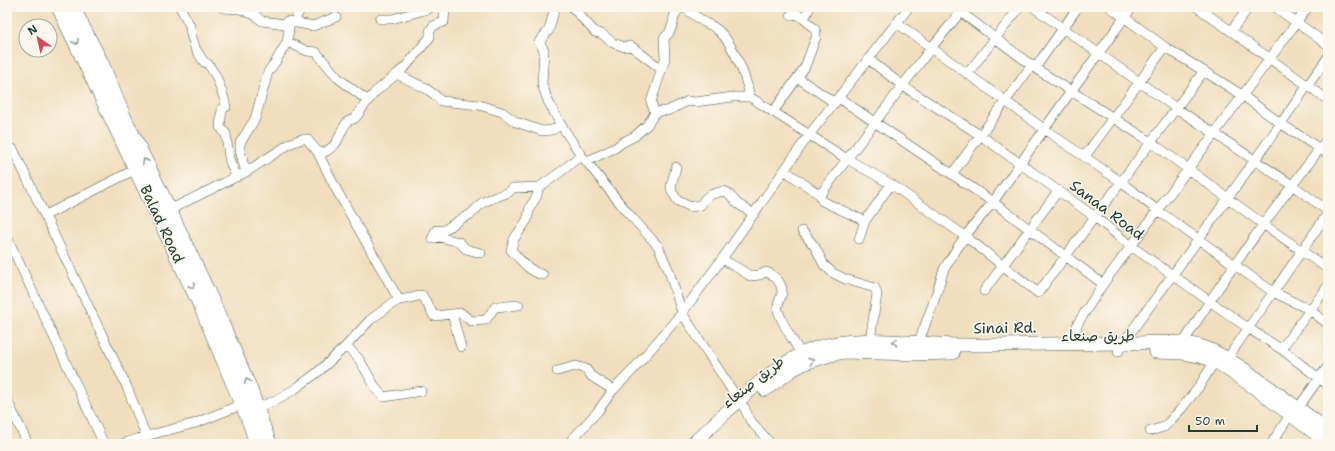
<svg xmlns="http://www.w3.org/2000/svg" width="1335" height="451" viewBox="0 0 1335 451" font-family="'Shantell Sans','Playpen Sans Arabic',sans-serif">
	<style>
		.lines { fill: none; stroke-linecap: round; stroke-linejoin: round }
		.minor-casing { stroke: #3e5549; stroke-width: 10 }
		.secondary-casing { stroke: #3e5549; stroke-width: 14 }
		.trunk-casing { stroke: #3e5549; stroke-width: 16 }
		.minor { stroke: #fff; stroke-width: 9 }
		.secondary { stroke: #fff; stroke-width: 13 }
		.trunk { stroke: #fff; stroke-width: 15 }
		.oneway { stroke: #8f9e9a }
		.labels { text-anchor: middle; stroke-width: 3.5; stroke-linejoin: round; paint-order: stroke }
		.street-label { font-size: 15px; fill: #1f3d34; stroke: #fbf7ec }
	</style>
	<rect width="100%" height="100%" fill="#fbf7ec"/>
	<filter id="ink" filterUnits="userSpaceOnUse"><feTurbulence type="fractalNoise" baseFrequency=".025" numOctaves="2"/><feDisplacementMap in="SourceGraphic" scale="8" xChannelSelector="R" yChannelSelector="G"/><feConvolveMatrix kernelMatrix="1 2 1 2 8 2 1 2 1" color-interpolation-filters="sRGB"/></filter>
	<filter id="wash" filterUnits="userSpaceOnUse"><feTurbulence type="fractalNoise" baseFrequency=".012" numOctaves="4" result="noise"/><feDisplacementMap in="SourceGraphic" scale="16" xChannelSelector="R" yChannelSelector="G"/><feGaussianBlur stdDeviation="0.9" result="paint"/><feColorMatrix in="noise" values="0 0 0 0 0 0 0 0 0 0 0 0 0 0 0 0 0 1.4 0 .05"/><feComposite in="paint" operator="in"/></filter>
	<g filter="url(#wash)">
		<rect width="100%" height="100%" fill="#f0debd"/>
	</g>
	<g filter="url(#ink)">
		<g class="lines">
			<defs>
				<path id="minor" d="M 180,7 L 190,26 L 191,35 L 194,43 L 195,48 L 204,62 L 208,64 L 216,76 L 224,98 L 226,107 L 222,109 L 220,127 L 226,134 L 229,158 L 231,165 L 237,177
					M 222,7 L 223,8 L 240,9 L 255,15 L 262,21 L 285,24 L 287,21 L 313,26 L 336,17
					M 555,7 L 549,30 L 539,42 L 544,50 L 542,84 L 548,101 L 561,125 L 581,155 L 627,212 L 658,246 L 669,271 L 682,313 L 739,401
					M 572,7 L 595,32 L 602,34 L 613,43 L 625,47 L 631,46 L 661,69
					M 683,7 C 690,12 697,17 704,22 C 707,24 712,25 715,28 C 732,39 746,77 750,97
					M 954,7 L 1035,68 L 1151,142 L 1263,224 L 1328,269
					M 1033,7 L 1176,108 L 1292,185 L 1328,211
					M 1110,7 L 1165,47 L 1242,95 L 1280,123 L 1328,154
					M 1197,7 L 1328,100
					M 1275,7 L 1328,45
					M 380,19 L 392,19 L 428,9 L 431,7
					M 804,19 L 810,7
					M 296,23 L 296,17 L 302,7
					M 897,23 L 1044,129 L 1121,182 L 1157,210 L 1273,292 L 1310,310 L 1328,324
					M 1231,31 L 1249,7
					M 868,59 L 903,86 L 980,135 L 1095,217 L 1131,246 L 1248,328 L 1281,349 L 1328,385
					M 1035,68 L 1078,7
					M 397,74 C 413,83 429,87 441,101 L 479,105 L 492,109 L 502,112 L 516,122 L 542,131 L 552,130 L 561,125
					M 967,74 L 1020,7
					M 798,78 L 835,103
					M 839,98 L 993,202 L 1103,284
					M 368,101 L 375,92 L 397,74 L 407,65 L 430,37 L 430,31 L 433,26 L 444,22 L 445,7
					M 773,112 L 805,67 L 816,37 L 816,32 L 815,29 L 804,19 L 797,14 L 791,15
					M 655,113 L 661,111 L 667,111 L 688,101 L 695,102 L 733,97 L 750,97 L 847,159 L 891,184 L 965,236 L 1038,293 L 1204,71
					M 13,149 L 127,387 L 146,436
					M 317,151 L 336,189 L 399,300
					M 1085,156 L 1165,47
					M 587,161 L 615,148 L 623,142 L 635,136 L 647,125 L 655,113 L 651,102 L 665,59 L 664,38 L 669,33 L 673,24 L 674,16 L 680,7
					M 676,167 L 671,186 L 672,192 L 678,201 L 691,207 L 701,205 C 705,195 715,193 724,191 L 728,193 L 738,204 L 754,214
					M 784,170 L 820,195 L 822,201 L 865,221
					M 246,172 L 243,162 L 240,150 L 240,143 L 255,119 L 268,72 L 276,61 L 287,42
					M 952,174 L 1032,65
					M 820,195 L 931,48 L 965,7
					M 169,210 L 246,172 L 291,143 L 302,139 L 307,139 L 317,151 L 323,153 C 343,142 336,137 347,122 C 349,120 352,120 355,118 C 360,113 363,106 368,101 L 338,78 L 316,52 L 307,51 L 287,42 L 289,29 L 285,24
					M 46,215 L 136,169
					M 802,231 L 815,247 L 824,265 L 833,273 L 845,279 L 875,288 L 877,294 L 870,340
					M 7,237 L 104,444
					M 859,239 L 865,221 L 891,184
					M 481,253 L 466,249 L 459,242 L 439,237 L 432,239 L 436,230 L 443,231 L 461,219 L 471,214 L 483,202 L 509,192 L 513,188 L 539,187
					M 722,259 C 732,265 742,270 750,276 L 760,275 L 766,272 C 775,275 785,285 781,296 C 779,301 776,308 779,313 C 784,328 794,341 801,354
					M 543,275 C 528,271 521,260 511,250 L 514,239 L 527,220 L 530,207 L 537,196 L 538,188 L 562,171 L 581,155
					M 984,291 L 1058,191
					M 452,314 L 461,347
					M 1183,343 C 1227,272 1277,205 1328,138
					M 918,344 L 934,301 L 944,269 L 965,236 L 993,202 L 1072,90 L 1132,7
					M 1072,344 L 1078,323 L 1103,284 L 1308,7
					M 346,346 L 359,359 L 377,390 L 384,397 L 421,391
					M 1281,349 L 1328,286
					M 1118,352 L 1123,343 L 1198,240 L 1328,57
					M 1227,359 L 1328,213
					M 557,371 L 576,366 L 586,369 L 591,376 L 613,390
					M 7,400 L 28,444
					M 744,407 L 750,420 L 771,444
					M 257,408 L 274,401 L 295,389 L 318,372 L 346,346 L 370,320 L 392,304 L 399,300 L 411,298 L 422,295 L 434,316 L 461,313 L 471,321 L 486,320 L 495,307 L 519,305
					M 1298,408 L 1328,366
					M 1150,431 L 1164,427 L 1169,422 L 1182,408 L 1198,388 L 1215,361
					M 122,444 L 146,436 L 196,423 L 243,404
					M 568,444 L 598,411 L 613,390 L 631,372 L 682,313 L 722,259 L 809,135 L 909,7
					M 1271,444 L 1290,415"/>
				<path id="secondary" d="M 1155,352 L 1183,353 L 1200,356 L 1215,361 L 1252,386 L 1328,443
					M 765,390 L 792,370 L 805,363 L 827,356 L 844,352 L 914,354 L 953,353
					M 692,444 C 727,413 772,363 816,348 C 861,333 915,345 962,345 C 1018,345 1074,343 1130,343 C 1154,343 1183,339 1206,348 C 1228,357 1247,371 1266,385 C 1287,400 1307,415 1328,430"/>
				<path id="trunk" d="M 59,7 L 202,308 L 251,425 L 257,444
					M 72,7 L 101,63 L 123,116 L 169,210 L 213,304 L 249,387 L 269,444"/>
			</defs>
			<!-- minor casing -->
			<use href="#minor" class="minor-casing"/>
			<!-- secondary casing -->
			<use href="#secondary" class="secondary-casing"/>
			<!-- trunk casing -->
			<use href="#trunk" class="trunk-casing"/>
			<!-- minor -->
			<use href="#minor" class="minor"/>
			<!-- secondary -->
			<use href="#secondary" class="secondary"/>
			<!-- trunk -->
			<use href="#trunk" class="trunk"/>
		</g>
		<!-- one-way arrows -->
		<defs><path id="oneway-chevron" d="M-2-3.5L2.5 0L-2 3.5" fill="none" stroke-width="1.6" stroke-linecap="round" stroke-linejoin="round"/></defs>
		<g class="oneway">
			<use href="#oneway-chevron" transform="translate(76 42) rotate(65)"/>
			<use href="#oneway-chevron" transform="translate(145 161) rotate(-116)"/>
			<use href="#oneway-chevron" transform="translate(192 286) rotate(64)"/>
			<use href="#oneway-chevron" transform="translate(895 342) rotate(-176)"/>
			<use href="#oneway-chevron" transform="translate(811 361) rotate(-21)"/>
			<use href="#oneway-chevron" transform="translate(247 381) rotate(-114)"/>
		</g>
	</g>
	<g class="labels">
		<!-- street labels -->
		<g class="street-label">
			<text transform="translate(1107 210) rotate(37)" y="5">Sanaa Road</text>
			<text transform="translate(162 224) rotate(65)" y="5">Balad Road</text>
			<text transform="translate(1005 328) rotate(-1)" y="5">Sinai Rd.</text>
			<text x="1098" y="341">طريق صنعاء</text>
			<text transform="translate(753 382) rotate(-38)" y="5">طريق صنعاء</text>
		</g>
	</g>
	<!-- margin -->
	<rect width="1335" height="451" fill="none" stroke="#fbf7ec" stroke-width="24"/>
	<!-- north arrow -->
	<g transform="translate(38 38) rotate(326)"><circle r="19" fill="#fbf7ec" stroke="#a3ada2"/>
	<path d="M0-3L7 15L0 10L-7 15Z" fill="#d1495b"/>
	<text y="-6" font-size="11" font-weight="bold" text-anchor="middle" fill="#1f3d34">N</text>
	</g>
	<!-- scale -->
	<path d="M1189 425v6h68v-6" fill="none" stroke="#1f3d34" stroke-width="2"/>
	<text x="1195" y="425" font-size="12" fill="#1f3d34" stroke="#fbf7ec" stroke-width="3" paint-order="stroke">50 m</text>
</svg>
